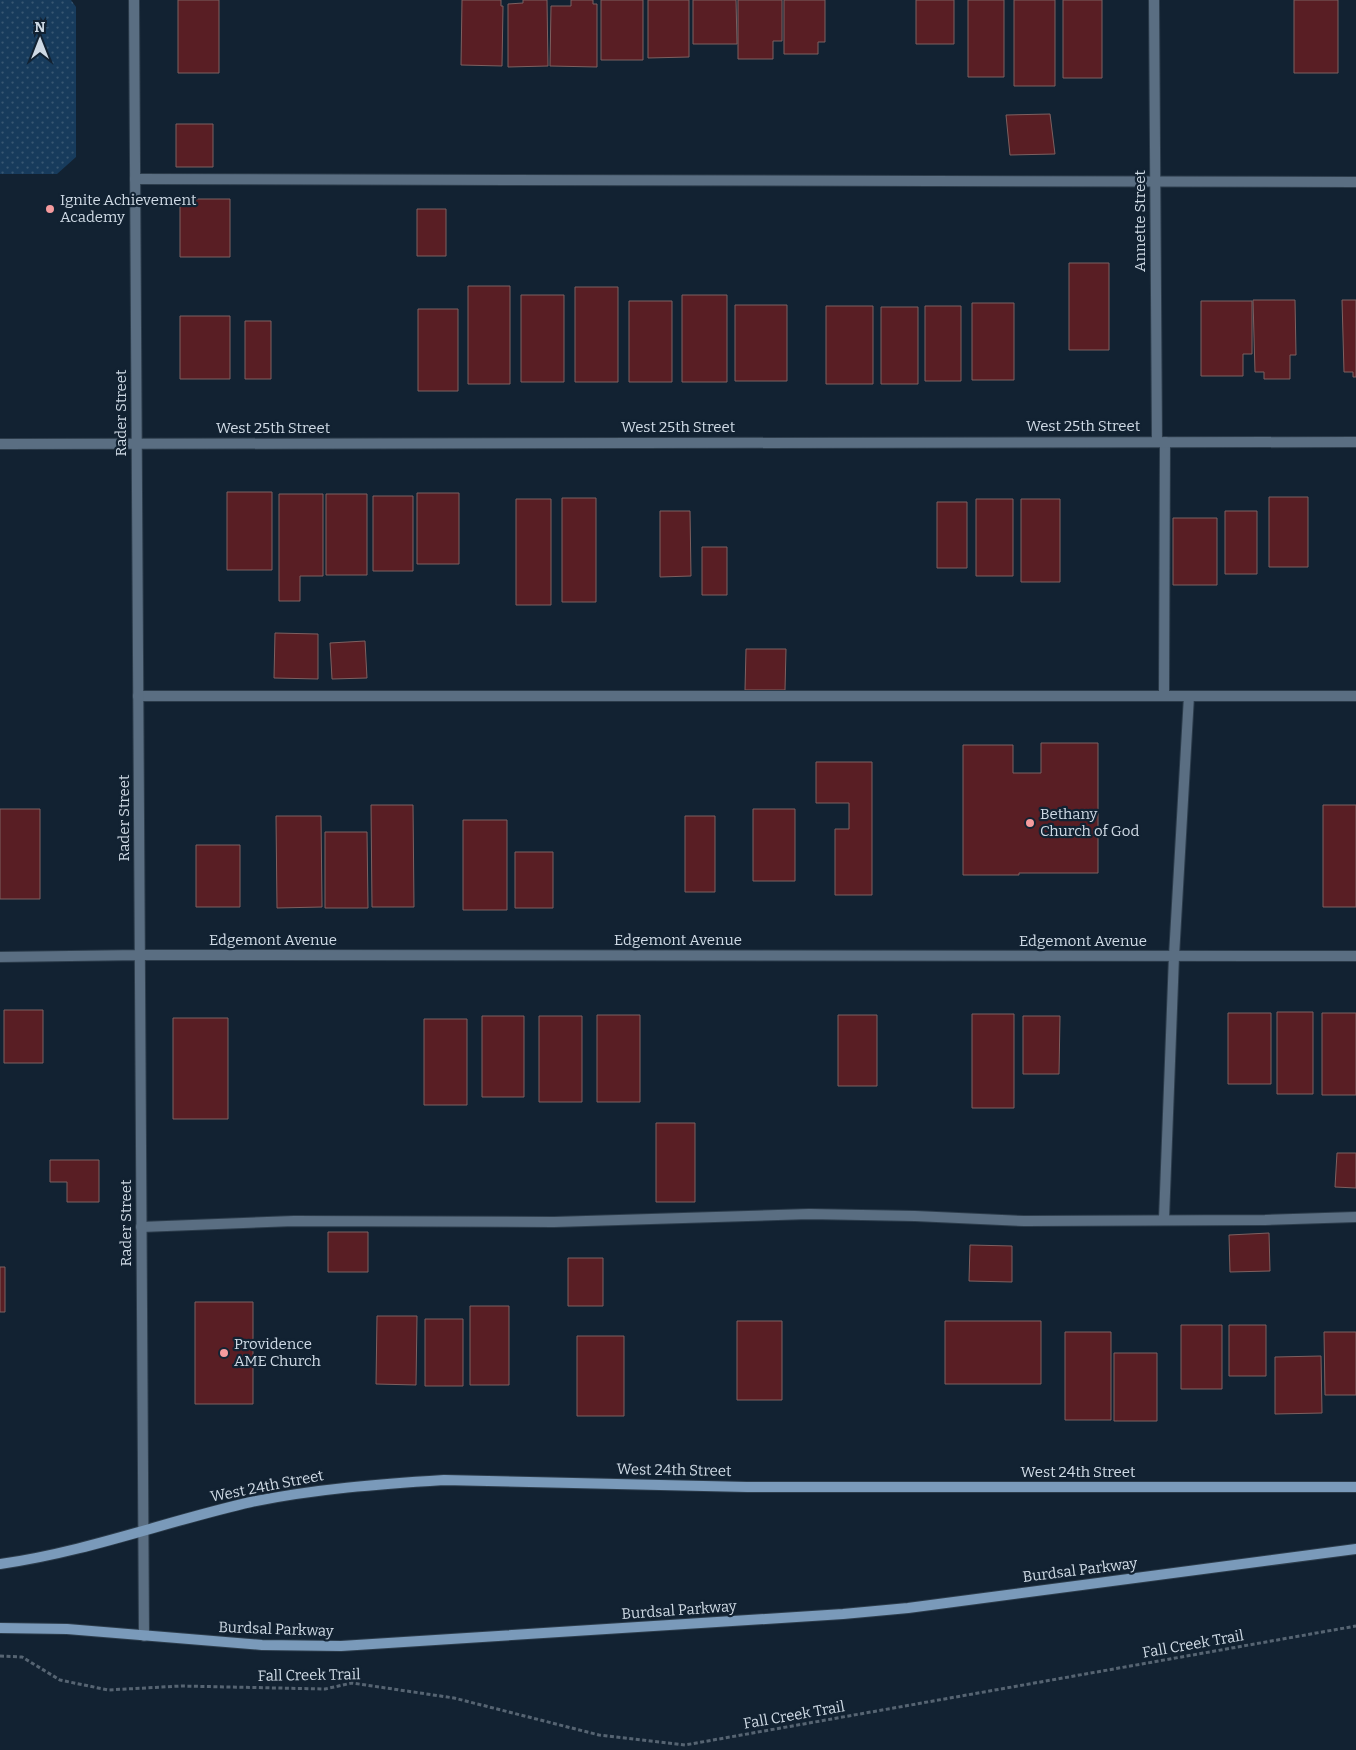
<svg xmlns="http://www.w3.org/2000/svg" width="1356" height="1750" viewBox="0 0 1356 1750" font-family="Bitter,serif">
	<style>
		.grass { fill: url(#grass-dots) }
		.building { fill: #591e24; stroke: #7d6060 }
		.lines { fill: none; stroke-linecap: round; stroke-linejoin: round }
		.lane-casing { stroke: #2c3c4b; stroke-width: 12 }
		.street-casing { stroke: #2c3c4b; stroke-width: 12 }
		.secondary-casing { stroke: #2c3c4b; stroke-width: 12 }
		.path { stroke: #566472; stroke-width: 3; stroke-dasharray: 4 2.5; stroke-linecap: butt }
		.lane { stroke: #5a6e82; stroke-width: 10 }
		.street { stroke: #5a6e82; stroke-width: 10 }
		.secondary { stroke: #7a9aba; stroke-width: 10 }
		.poi-dot { fill: #f59b9e; stroke: #122232; stroke-width: 2 }
		.labels { text-anchor: middle; stroke-width: 4.5; stroke-linejoin: round; paint-order: stroke }
		.poi-label { font-size: 15px; fill: #cfdae5; stroke: #122232; text-anchor: start }
		.street-label { font-size: 15px; fill: #cfdae5; stroke: #122232 }
	</style>
	<defs>
		<pattern id="grass-dots" width="8" height="8" patternUnits="userSpaceOnUse" patternTransform="scale(1.25)"><rect width="8" height="8" fill="#173b5c"/><path d="M2 2h.1M6 6h.1" fill="none" stroke="#385773" stroke-width="1.8" stroke-linecap="round"/></pattern>
	</defs>
	<rect width="100%" height="100%" fill="#122232"/>
	<!-- grass -->
	<path class="grass" d="M 0,0 L 71,0 L 76,7 L 76,157 L 57,174 L 0,174 Z"/>
	<!-- building -->
	<path class="building" d="M 178,0 L 219,0 L 219,73 L 178,73 Z
		M 462,0 L 501,0 L 501,6 L 503,6 L 502,66 L 461,65 Z
		M 523,0 L 547,0 L 548,66 L 508,67 L 508,4 L 523,3 Z
		M 571,0 L 593,0 L 593,4 L 597,4 L 597,67 L 550,66 L 551,6 L 571,6 Z
		M 601,0 L 643,0 L 643,60 L 601,60 Z
		M 648,0 L 689,0 L 689,57 L 648,58 Z
		M 693,0 L 736,0 L 737,44 L 693,44 Z
		M 738,0 L 782,0 L 782,41 L 773,41 L 773,59 L 738,59 Z
		M 784,0 L 825,0 L 825,42 L 818,42 L 818,54 L 784,54 Z
		M 916,0 L 954,0 L 954,44 L 916,44 Z
		M 968,0 L 1004,0 L 1004,77 L 968,77 Z
		M 1014,0 L 1055,0 L 1055,86 L 1014,86 Z
		M 1063,0 L 1102,0 L 1102,78 L 1063,78 Z
		M 1294,0 L 1338,0 L 1338,73 L 1294,73 Z
		M 1050,114 L 1055,154 L 1010,155 L 1006,115 Z
		M 176,124 L 213,124 L 213,167 L 176,167 Z
		M 180,199 L 230,199 L 230,257 L 180,257 Z
		M 417,209 L 446,209 L 446,256 L 417,256 Z
		M 1069,263 L 1109,263 L 1109,350 L 1069,350 Z
		M 468,286 L 510,286 L 510,384 L 468,384 Z
		M 575,287 L 618,287 L 618,382 L 575,382 Z
		M 521,295 L 564,295 L 564,382 L 521,382 Z
		M 682,295 L 727,295 L 727,382 L 682,382 Z
		M 1253,300 L 1295,300 L 1296,355 L 1290,355 L 1290,379 L 1264,379 L 1264,372 L 1255,372 Z
		M 1342,300 L 1356,300 L 1356,377 L 1353,377 L 1353,372 L 1344,372 Z
		M 629,301 L 672,301 L 672,382 L 629,382 Z
		M 1201,301 L 1252,301 L 1252,354 L 1243,354 L 1243,376 L 1201,376 Z
		M 972,303 L 1014,303 L 1014,380 L 972,380 Z
		M 735,305 L 787,305 L 787,381 L 735,381 Z
		M 826,306 L 873,306 L 873,384 L 826,384 Z
		M 925,306 L 961,306 L 961,381 L 925,381 Z
		M 881,307 L 918,307 L 918,384 L 881,384 Z
		M 418,309 L 458,309 L 458,391 L 418,391 Z
		M 180,316 L 230,316 L 230,379 L 180,379 Z
		M 245,321 L 271,321 L 271,379 L 245,379 Z
		M 227,492 L 272,492 L 272,570 L 227,570 Z
		M 417,493 L 459,493 L 459,564 L 417,564 Z
		M 279,494 L 323,494 L 323,576 L 300,576 L 300,601 L 279,601 Z
		M 326,494 L 367,494 L 367,575 L 326,575 Z
		M 373,496 L 413,496 L 413,571 L 373,571 Z
		M 1269,497 L 1308,497 L 1308,567 L 1269,567 Z
		M 562,498 L 596,498 L 596,602 L 562,602 Z
		M 516,499 L 551,499 L 551,605 L 516,605 Z
		M 976,499 L 1013,499 L 1013,576 L 976,576 Z
		M 1021,499 L 1060,499 L 1060,582 L 1021,582 Z
		M 937,502 L 967,502 L 967,568 L 937,568 Z
		M 660,511 L 690,511 L 691,576 L 660,577 Z
		M 1225,511 L 1257,511 L 1257,574 L 1225,574 Z
		M 1173,518 L 1217,518 L 1217,585 L 1173,585 Z
		M 702,547 L 727,547 L 727,595 L 702,595 Z
		M 275,633 L 318,634 L 318,679 L 274,678 Z
		M 365,641 L 367,678 L 332,679 L 330,643 Z
		M 746,649 L 786,649 L 785,690 L 745,690 Z
		M 1041,743 L 1098,743 L 1098,873 L 1019,873 L 1019,875 L 963,875 L 963,745 L 1013,745 L 1013,773 L 1041,773 Z
		M 816,762 L 872,762 L 872,895 L 835,895 L 835,829 L 849,829 L 849,803 L 816,803 Z
		M 371,805 L 413,805 L 414,907 L 372,907 Z
		M 1323,805 L 1356,805 L 1356,907 L 1323,907 Z
		M 0,809 L 40,809 L 40,899 L 0,899 Z
		M 753,809 L 795,809 L 795,881 L 753,881 Z
		M 276,816 L 321,816 L 322,907 L 277,908 Z
		M 685,816 L 715,816 L 715,892 L 685,892 Z
		M 463,820 L 507,820 L 507,910 L 463,910 Z
		M 325,832 L 367,832 L 368,908 L 325,908 Z
		M 196,845 L 240,845 L 240,907 L 196,907 Z
		M 515,852 L 553,852 L 553,908 L 515,908 Z
		M 4,1010 L 43,1010 L 43,1063 L 4,1063 Z
		M 1277,1012 L 1313,1012 L 1313,1094 L 1277,1094 Z
		M 1228,1013 L 1271,1013 L 1271,1084 L 1228,1084 Z
		M 1322,1013 L 1356,1013 L 1356,1095 L 1322,1095 Z
		M 972,1014 L 1014,1014 L 1014,1108 L 972,1108 Z
		M 597,1015 L 640,1015 L 640,1102 L 597,1102 Z
		M 838,1015 L 877,1015 L 877,1086 L 838,1086 Z
		M 482,1016 L 524,1016 L 524,1097 L 482,1097 Z
		M 539,1016 L 582,1016 L 582,1102 L 539,1102 Z
		M 1023,1016 L 1060,1016 L 1059,1074 L 1023,1074 Z
		M 173,1018 L 228,1018 L 228,1119 L 173,1119 Z
		M 424,1019 L 467,1019 L 467,1105 L 424,1105 Z
		M 656,1123 L 695,1123 L 695,1202 L 656,1202 Z
		M 1337,1153 L 1356,1153 L 1356,1188 L 1335,1187 Z
		M 50,1160 L 99,1160 L 99,1202 L 67,1202 L 67,1182 L 50,1182 Z
		M 328,1232 L 368,1232 L 368,1272 L 328,1272 Z
		M 1269,1233 L 1270,1271 L 1230,1272 L 1229,1235 Z
		M 970,1245 L 1012,1246 L 1012,1282 L 969,1281 Z
		M 568,1258 L 603,1258 L 603,1306 L 568,1306 Z
		M 0,1267 L 5,1267 L 5,1312 L 0,1312 Z
		M 195,1302 L 253,1302 L 253,1404 L 195,1404 Z
		M 470,1306 L 509,1306 L 509,1385 L 470,1385 Z
		M 377,1316 L 417,1316 L 416,1385 L 376,1384 Z
		M 425,1319 L 463,1319 L 463,1386 L 425,1386 Z
		M 737,1321 L 782,1321 L 782,1400 L 737,1400 Z
		M 945,1321 L 1041,1321 L 1041,1384 L 945,1384 Z
		M 1181,1325 L 1222,1325 L 1222,1389 L 1181,1389 Z
		M 1229,1325 L 1266,1325 L 1266,1376 L 1229,1376 Z
		M 1065,1332 L 1111,1332 L 1111,1420 L 1065,1420 Z
		M 1324,1332 L 1356,1332 L 1356,1395 L 1325,1395 Z
		M 577,1336 L 624,1336 L 624,1416 L 577,1416 Z
		M 1114,1353 L 1157,1353 L 1157,1421 L 1114,1421 Z
		M 1321,1356 L 1322,1413 L 1275,1414 L 1275,1357 Z"/>
	<g class="lines">
		<defs>
			<path id="lane" d="M 135,179 L 1356,182
				M 138,696 L 1356,696
				M 1164,696 L 1165,442
				M 1164,1219 L 1174,956 L 1189,696
				M 141,1227 L 294,1221 L 554,1222 L 809,1214 L 915,1216 L 1024,1221 L 1265,1220 L 1356,1217"/>
			<path id="street" d="M 134,0 L 144,1636
				M 1154,0 L 1157,442
				M 0,444 L 1356,442
				M 0,957 L 140,955 L 1356,956"/>
			<path id="secondary" d="M 0,1564 C 86,1552 167,1521 251,1502 C 315,1489 379,1484 444,1480 L 747,1487 L 1356,1487
				M 0,1628 L 67,1629 L 262,1645 L 341,1646 L 843,1614 L 908,1608 L 1356,1549"/>
		</defs>
		<!-- lane casing -->
		<use href="#lane" class="lane-casing"/>
		<!-- street casing -->
		<use href="#street" class="street-casing"/>
		<!-- secondary casing -->
		<use href="#secondary" class="secondary-casing"/>
		<!-- path -->
		<path class="path" d="M 0,1656 L 22,1657 L 60,1680 L 108,1690 L 181,1686 L 325,1689 L 352,1683 L 454,1698 L 599,1735 L 685,1745 L 1356,1626"/>
		<!-- lane -->
		<use href="#lane" class="lane"/>
		<!-- street -->
		<use href="#street" class="street"/>
		<!-- secondary -->
		<use href="#secondary" class="secondary"/>
	</g>
	<!-- markers -->
	<g class="poi-dot">
		<circle cx="50" cy="209" r="5"/>
		<circle cx="1030" cy="823" r="5"/>
		<circle cx="224" cy="1353" r="5"/>
	</g>
	<g class="labels">
		<!-- poi labels -->
		<g class="poi-label">
			<text x="60" y="205">Ignite Achievement<tspan x="60" dy="17">Academy</tspan></text>
			<text x="1040" y="819">Bethany<tspan x="1040" dy="17">Church of God</tspan></text>
			<text x="234" y="1349">Providence<tspan x="234" dy="17">AME Church</tspan></text>
		</g>
		<!-- street labels -->
		<g class="street-label">
			<text transform="translate(1140 221) rotate(-90)" y="5">Annette Street</text>
			<text transform="translate(121 413) rotate(-90)" y="5">Rader Street</text>
			<text x="1083" y="431">West 25th Street</text>
			<text x="678" y="432">West 25th Street</text>
			<text x="273" y="433">West 25th Street</text>
			<text transform="translate(124 818) rotate(-90)" y="5">Rader Street</text>
			<text x="273" y="945">Edgemont Avenue</text>
			<text x="678" y="945">Edgemont Avenue</text>
			<text x="1083" y="946">Edgemont Avenue</text>
			<text transform="translate(126 1223) rotate(-90)" y="5">Rader Street</text>
			<text transform="translate(674 1470) rotate(1)" y="5">West 24th Street</text>
			<text x="1078" y="1477">West 24th Street</text>
			<text transform="translate(267 1486) rotate(-11)" y="5">West 24th Street</text>
			<text transform="translate(1080 1570) rotate(-7)" y="5">Burdsal Parkway</text>
			<text transform="translate(679 1610) rotate(-4)" y="5">Burdsal Parkway</text>
			<text transform="translate(276 1629) rotate(2)" y="5">Burdsal Parkway</text>
			<text transform="translate(1193 1644) rotate(-10)" y="5">Fall Creek Trail</text>
			<text transform="translate(309 1675) rotate(-1)" y="5">Fall Creek Trail</text>
			<text transform="translate(794 1715) rotate(-10)" y="5">Fall Creek Trail</text>
		</g>
	</g>
	<!-- north arrow -->
	<g transform="translate(40 40)" stroke="#122232" stroke-width="4" paint-order="stroke">
	<path d="M0-4L9 19L0 12L-9 19Z" fill="#cfdae5"/>
	<text y="-8" font-size="14" font-weight="bold" text-anchor="middle" fill="#cfdae5">N</text>
	</g>
</svg>
